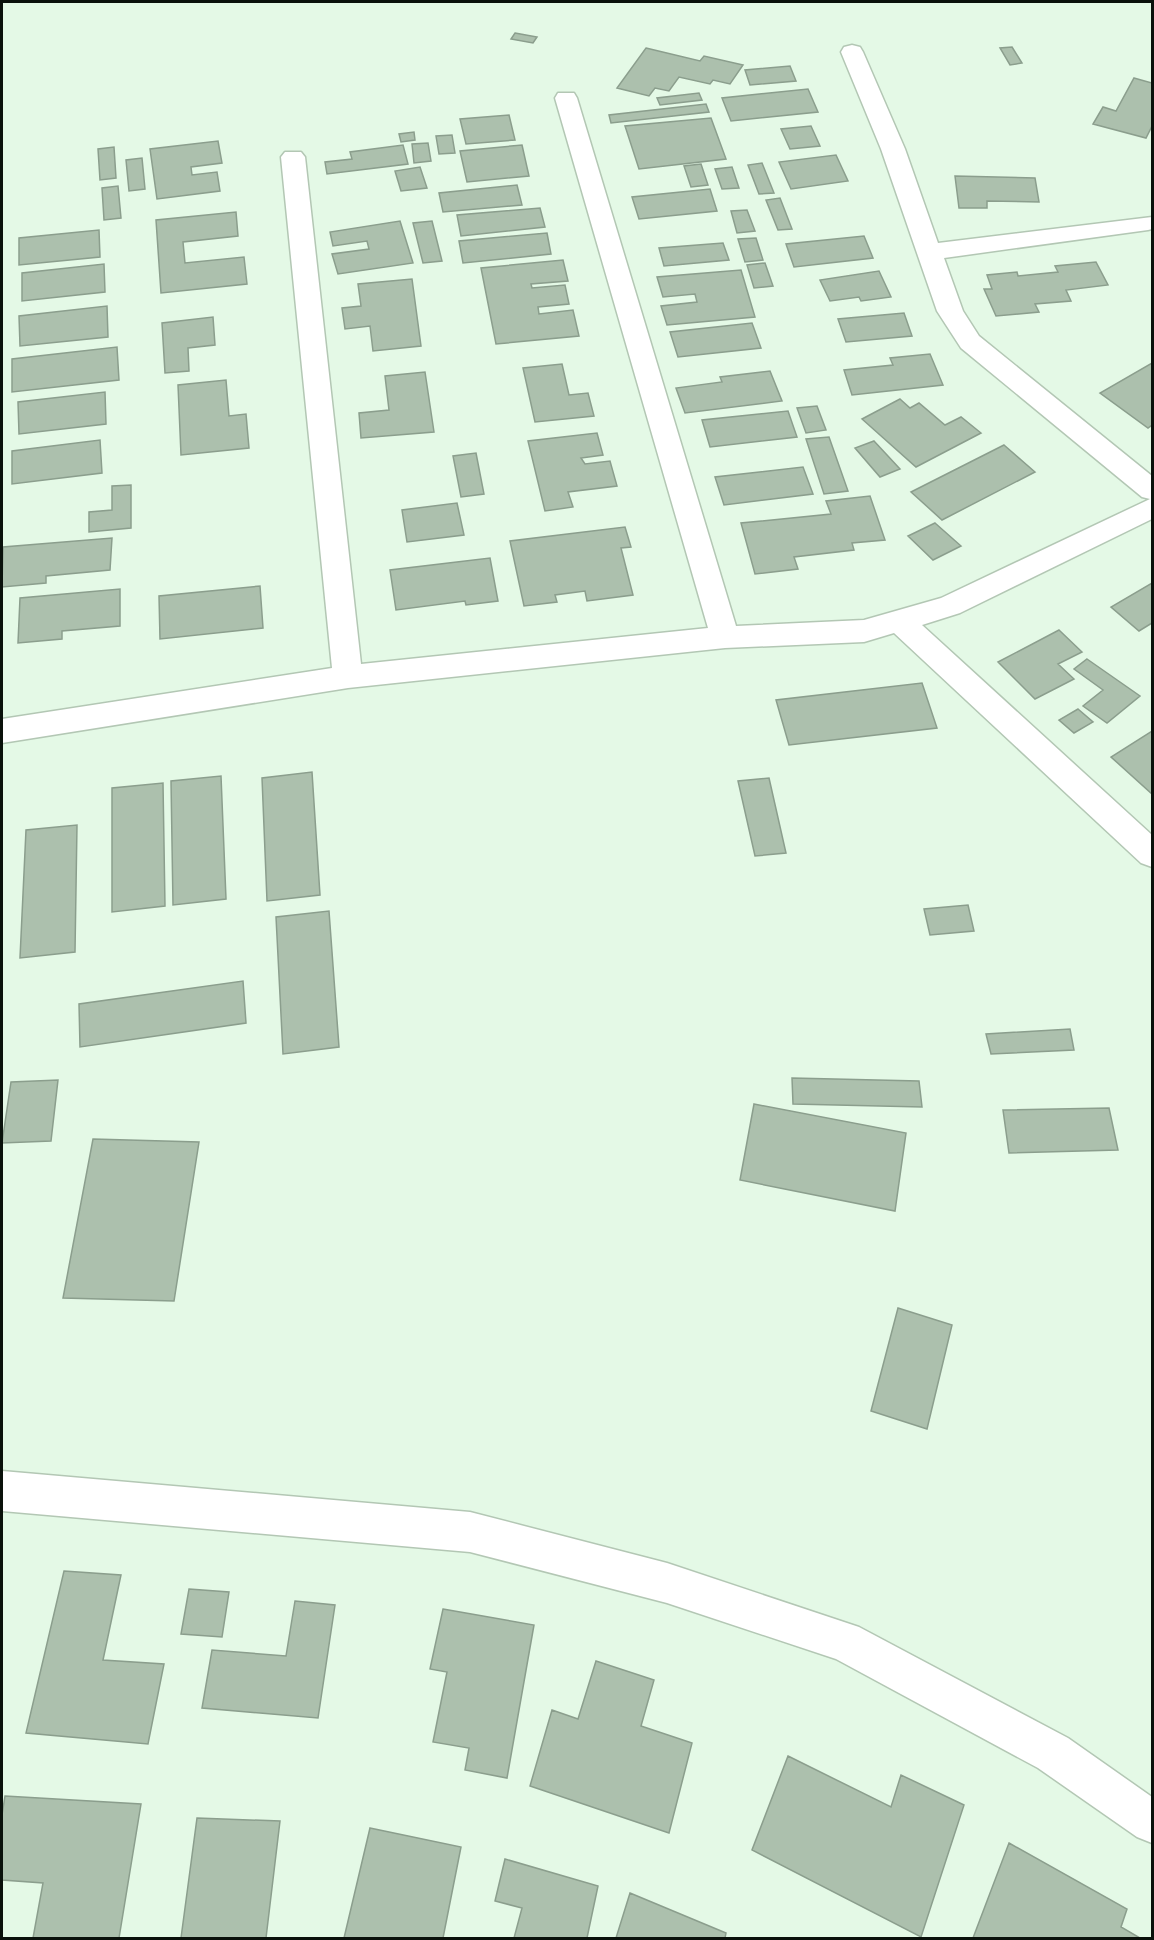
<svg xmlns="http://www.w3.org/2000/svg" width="1154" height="1940" viewBox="0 0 1154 1940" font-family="Figtree,sans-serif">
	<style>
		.building { fill: #acc0ad; stroke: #8b9e8d; stroke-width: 1.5 }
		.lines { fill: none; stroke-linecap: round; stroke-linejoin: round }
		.minor-casing { stroke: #b3c7b4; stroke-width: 3 }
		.minor { fill: #fff; fill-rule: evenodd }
	</style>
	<rect width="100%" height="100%" fill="#e4f9e6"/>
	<!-- building -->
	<path class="building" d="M 515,33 L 537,37 L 533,43 L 511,39 Z
		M 1012,47 L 1022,63 L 1010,65 L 1000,48 Z
		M 646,48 L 700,61 L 704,56 L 743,65 L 730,84 L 713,80 L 710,84 L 679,77 L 669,91 L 655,88 L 649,96 L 617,88 Z
		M 790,66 L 796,81 L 750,85 L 745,70 Z
		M 1134,78 L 1152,83 L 1152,126 L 1146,138 L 1093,124 L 1103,107 L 1116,111 Z
		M 808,89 L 818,112 L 731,121 L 722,98 Z
		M 699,93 L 702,100 L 660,105 L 657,98 Z
		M 706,104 L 709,112 L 611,123 L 609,115 Z
		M 509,115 L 515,140 L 466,144 L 460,119 Z
		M 711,118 L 726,159 L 639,169 L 625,126 Z
		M 811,126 L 820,146 L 790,149 L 781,129 Z
		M 414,132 L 415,140 L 401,142 L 399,134 Z
		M 452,135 L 455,153 L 439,154 L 436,136 Z
		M 218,141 L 222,163 L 191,167 L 192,175 L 217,172 L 220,191 L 157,199 L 150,149 Z
		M 428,143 L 431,161 L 414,163 L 412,144 Z
		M 403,145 L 408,164 L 327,174 L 325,162 L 352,159 L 350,152 Z
		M 522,145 L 529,176 L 467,182 L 460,151 Z
		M 114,147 L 116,178 L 100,180 L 98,149 Z
		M 836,155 L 848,181 L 791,189 L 779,162 Z
		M 142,158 L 145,189 L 129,191 L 126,160 Z
		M 762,163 L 774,193 L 759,194 L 748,165 Z
		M 701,164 L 708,185 L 691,187 L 684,166 Z
		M 420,167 L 427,188 L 401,191 L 395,171 Z
		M 732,167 L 739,188 L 722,189 L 715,169 Z
		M 955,176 L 1035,178 L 1039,202 L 987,201 L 987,208 L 959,208 Z
		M 517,185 L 522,205 L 443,212 L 439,193 Z
		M 118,186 L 121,218 L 104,220 L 102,188 Z
		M 710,189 L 717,211 L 639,219 L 632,197 Z
		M 780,198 L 792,229 L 778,230 L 766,200 Z
		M 540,208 L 545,227 L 461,236 L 457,215 Z
		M 747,210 L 755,231 L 737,233 L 731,211 Z
		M 236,212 L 238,236 L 183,242 L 185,263 L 244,257 L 247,284 L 161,293 L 156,220 Z
		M 400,221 L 413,263 L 338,274 L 332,254 L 369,249 L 367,241 L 333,246 L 330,232 Z
		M 432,221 L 442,261 L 423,263 L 413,223 Z
		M 99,230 L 100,257 L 19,265 L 19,238 Z
		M 547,233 L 551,254 L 463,263 L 459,241 Z
		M 864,236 L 873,258 L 794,267 L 786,244 Z
		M 756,238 L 763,260 L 745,262 L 738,239 Z
		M 723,243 L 729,260 L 664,266 L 659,248 Z
		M 563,260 L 568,281 L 531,284 L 532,288 L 565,285 L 569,304 L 538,307 L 539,314 L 573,310 L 579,336 L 496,344 L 481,268 Z
		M 1096,262 L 1108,285 L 1066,290 L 1071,301 L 1035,304 L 1039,312 L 996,316 L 984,289 L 992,289 L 987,275 L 1017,272 L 1018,276 L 1058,272 L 1055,266 Z
		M 765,263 L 773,286 L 754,288 L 747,265 Z
		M 104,264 L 105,292 L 22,301 L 22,273 Z
		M 741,270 L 755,317 L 667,325 L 661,306 L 697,302 L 695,294 L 663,297 L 657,277 Z
		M 879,271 L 891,297 L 861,301 L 859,297 L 830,301 L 820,280 Z
		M 412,279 L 421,346 L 373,351 L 370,326 L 345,329 L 342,308 L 361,306 L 358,284 Z
		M 107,306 L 108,337 L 20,346 L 19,316 Z
		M 904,313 L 912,336 L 846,342 L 838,319 Z
		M 213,317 L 215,345 L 188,348 L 189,371 L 165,373 L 162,323 Z
		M 752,323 L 761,348 L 678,357 L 670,332 Z
		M 117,347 L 119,380 L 12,392 L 12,359 Z
		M 930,354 L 943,385 L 852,395 L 844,370 L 893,365 L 890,358 Z
		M 1152,363 L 1152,425 L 1148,428 L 1100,393 Z
		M 562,364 L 569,395 L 588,393 L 594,416 L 535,422 L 523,368 Z
		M 770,371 L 782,401 L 685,413 L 676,388 L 722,382 L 720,377 Z
		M 425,372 L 434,432 L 361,438 L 359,413 L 389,410 L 385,376 Z
		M 226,380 L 229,416 L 246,414 L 249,448 L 181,455 L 178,385 Z
		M 105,392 L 106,424 L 19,434 L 18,402 Z
		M 900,399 L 910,408 L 919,403 L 945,425 L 961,417 L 981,433 L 916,467 L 862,419 Z
		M 817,406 L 826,430 L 806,433 L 797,408 Z
		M 788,411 L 797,437 L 710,447 L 702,420 Z
		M 597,433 L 603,455 L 581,458 L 585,464 L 610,461 L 617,486 L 568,492 L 573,507 L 545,511 L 528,441 Z
		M 829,437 L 848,491 L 824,494 L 806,439 Z
		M 100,440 L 102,473 L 12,484 L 12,451 Z
		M 874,441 L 900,469 L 880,477 L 855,448 Z
		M 1004,445 L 1035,472 L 942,520 L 911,492 Z
		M 476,453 L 484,494 L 461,497 L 453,456 Z
		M 803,467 L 813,494 L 724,505 L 715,477 Z
		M 131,485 L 131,528 L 89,532 L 89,512 L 112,510 L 112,486 Z
		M 870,496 L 885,540 L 852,543 L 854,550 L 794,557 L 798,569 L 755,574 L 741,523 L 831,514 L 826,501 Z
		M 457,503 L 464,535 L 407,542 L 402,510 Z
		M 935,523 L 961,546 L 933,560 L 908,536 Z
		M 625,527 L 631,547 L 621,548 L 633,595 L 587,601 L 585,591 L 555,595 L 557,602 L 524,606 L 510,541 Z
		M 112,538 L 110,570 L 46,576 L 46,583 L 2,587 L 3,547 Z
		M 490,558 L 498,601 L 466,605 L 465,601 L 396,610 L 390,570 Z
		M 1152,583 L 1152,623 L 1139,631 L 1111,607 Z
		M 260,586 L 263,628 L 160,639 L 159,596 Z
		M 120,589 L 120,626 L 62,631 L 62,639 L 18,643 L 20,598 Z
		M 1059,630 L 1082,652 L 1058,664 L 1074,679 L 1035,699 L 998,662 Z
		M 1087,659 L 1140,696 L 1107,723 L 1083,706 L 1103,690 L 1074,669 Z
		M 922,683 L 937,728 L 789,745 L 776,700 Z
		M 1078,709 L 1093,722 L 1074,733 L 1059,720 Z
		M 1152,731 L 1152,794 L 1111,757 Z
		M 312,772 L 320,895 L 267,901 L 262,778 Z
		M 221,776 L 226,899 L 173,905 L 171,781 Z
		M 769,778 L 786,853 L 755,856 L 738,781 Z
		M 163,783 L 165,906 L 112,912 L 112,788 Z
		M 77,825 L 75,952 L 20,958 L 26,830 Z
		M 968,905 L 974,931 L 930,935 L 924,909 Z
		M 329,911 L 339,1047 L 283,1054 L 276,917 Z
		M 243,981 L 246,1023 L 80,1047 L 79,1004 Z
		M 1070,1029 L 1074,1050 L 991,1054 L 986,1034 Z
		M 792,1078 L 919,1081 L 922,1107 L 793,1104 Z
		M 58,1080 L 51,1141 L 2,1143 L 11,1082 Z
		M 754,1104 L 906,1133 L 895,1211 L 740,1180 Z
		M 1109,1108 L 1118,1150 L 1009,1153 L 1003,1110 Z
		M 93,1139 L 199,1142 L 174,1301 L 63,1298 Z
		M 898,1308 L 952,1325 L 927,1429 L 871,1411 Z
		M 64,1571 L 121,1575 L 103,1660 L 164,1664 L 148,1744 L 26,1733 Z
		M 189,1589 L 229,1592 L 222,1637 L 181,1634 Z
		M 295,1601 L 335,1605 L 318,1718 L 202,1708 L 212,1650 L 286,1656 Z
		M 443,1609 L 534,1625 L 507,1778 L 465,1770 L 469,1748 L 433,1742 L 447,1672 L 430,1669 Z
		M 596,1661 L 654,1680 L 641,1726 L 692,1743 L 669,1833 L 530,1786 L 552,1710 L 578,1719 Z
		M 788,1756 L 891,1807 L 901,1775 L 964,1805 L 921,1937 L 752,1850 Z
		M 5,1796 L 141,1804 L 119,1938 L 33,1938 L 43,1883 L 2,1880 L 2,1815 Z
		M 197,1818 L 280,1821 L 266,1938 L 181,1938 Z
		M 370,1828 L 461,1847 L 443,1938 L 344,1938 Z
		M 1009,1843 L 1127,1909 L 1121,1927 L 1140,1938 L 973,1938 Z
		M 505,1859 L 598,1886 L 587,1938 L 514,1938 L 522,1908 L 495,1901 Z
		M 630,1893 L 726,1933 L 725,1938 L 616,1938 Z"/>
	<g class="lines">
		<defs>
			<path id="minor" d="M 852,45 L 860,47 L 863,52 L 905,149 L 938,243 L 1152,217 L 1152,229 L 1148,230 L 944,258 L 963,311 L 979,336 L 1152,476 L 1152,519 L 960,613 L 922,625 L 1152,835 L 1152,867 L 1141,863 L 894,633 L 864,642 L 725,648 L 348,688 L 2,743 L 2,719 L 332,668 L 281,157 L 285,152 L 301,152 L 305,157 L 361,664 L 708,628 L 555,98 L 558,93 L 574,93 L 577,98 L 736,626 L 864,620 L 941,598 L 1150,499 L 1142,497 L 961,348 L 937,311 L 881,149 L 841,52 L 844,47 Z
				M 2,1471 L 470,1512 L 667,1563 L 859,1627 L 1068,1738 L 1152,1797 L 1152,1843 L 1137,1837 L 1038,1768 L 836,1659 L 667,1603 L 470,1552 L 2,1511 Z"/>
		</defs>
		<!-- minor casing -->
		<use href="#minor" class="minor-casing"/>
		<!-- minor -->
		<use href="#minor" class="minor"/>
	</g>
	<!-- border -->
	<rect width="1154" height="1940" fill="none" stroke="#0a110b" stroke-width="6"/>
</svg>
